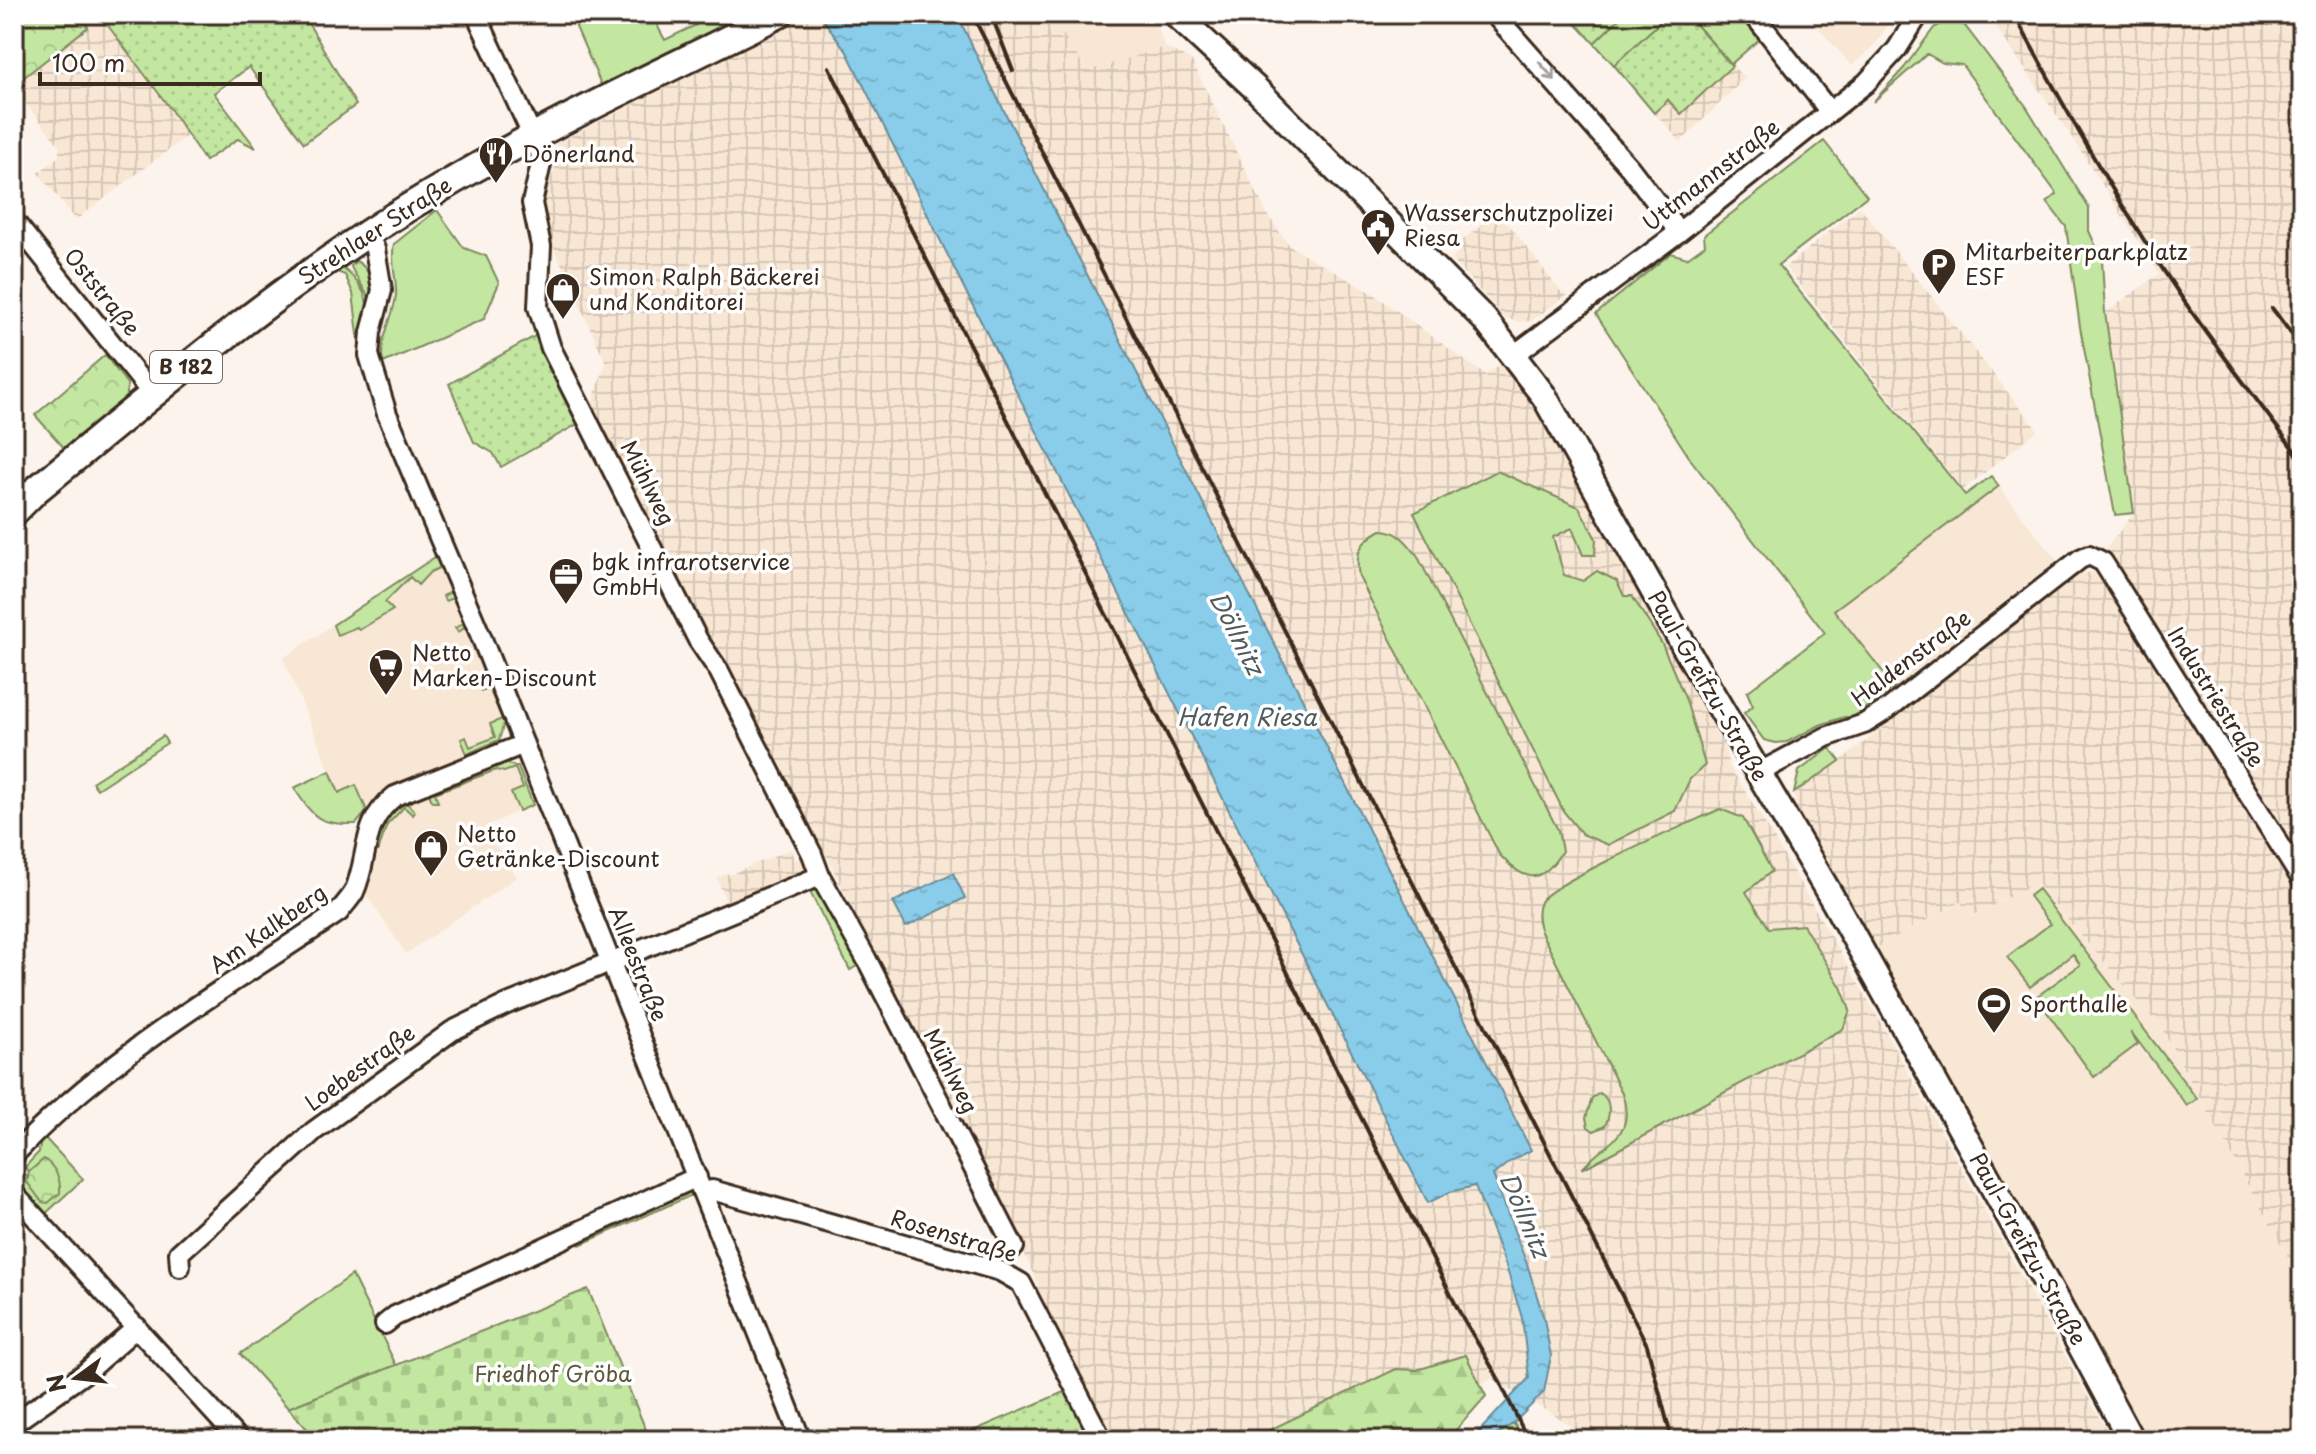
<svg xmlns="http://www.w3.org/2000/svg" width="2316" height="1454" viewBox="0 0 2316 1454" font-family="'Playpen Sans',sans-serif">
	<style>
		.built { fill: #f9e7d5 }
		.industrial { fill: url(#industrial-grid) }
		.grass { fill: #c3e7a1; stroke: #7f8860; stroke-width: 2 }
		.forest { fill: url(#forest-firs); stroke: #7f8860; stroke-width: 2 }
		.cemetery { fill: url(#cemetery-stones); stroke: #7f8860; stroke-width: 2 }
		.park { fill: url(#park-crowns); stroke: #7f8860; stroke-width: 2 }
		.garden { fill: url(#garden-dots); stroke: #7f8860; stroke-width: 2 }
		.water { fill: url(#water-ripples); stroke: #6a8c98; stroke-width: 2 }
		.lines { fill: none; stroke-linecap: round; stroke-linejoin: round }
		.street-casing { stroke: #3b2a1e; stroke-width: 24 }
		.secondary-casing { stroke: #3b2a1e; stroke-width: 30 }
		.primary-casing { stroke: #3b2a1e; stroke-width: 32 }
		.street { stroke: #fff; stroke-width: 18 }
		.secondary { stroke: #fff; stroke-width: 24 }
		.primary { stroke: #fff; stroke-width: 26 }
		.rail { stroke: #3b2a1e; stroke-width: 4 }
		.oneway { stroke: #a79f9a }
		.labels { text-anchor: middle; stroke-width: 7; stroke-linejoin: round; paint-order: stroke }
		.shield { fill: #fff; stroke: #766a62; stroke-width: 2 }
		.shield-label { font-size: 20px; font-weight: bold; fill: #3b2a1e }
		.poi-label { font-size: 22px; fill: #3b2a1e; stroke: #fff; text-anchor: start }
		.street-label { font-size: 22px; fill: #3b2a1e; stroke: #fff }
		.park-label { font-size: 22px; fill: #5d593f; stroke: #fff }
		.water-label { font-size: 24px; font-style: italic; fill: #525b5b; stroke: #fff }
	</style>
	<defs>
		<pattern id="industrial-grid" width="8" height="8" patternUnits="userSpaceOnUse" patternTransform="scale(2)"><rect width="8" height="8" fill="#f9e7d5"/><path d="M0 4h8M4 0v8" fill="none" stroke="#d6c6b6"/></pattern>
		<pattern id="forest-firs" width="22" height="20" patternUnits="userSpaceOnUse" patternTransform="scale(2)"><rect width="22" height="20" fill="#c3e7a1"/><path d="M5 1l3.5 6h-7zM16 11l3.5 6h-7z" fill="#a8c68a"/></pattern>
		<pattern id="cemetery-stones" width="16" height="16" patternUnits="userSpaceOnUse" patternTransform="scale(2)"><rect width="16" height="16" fill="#c3e7a1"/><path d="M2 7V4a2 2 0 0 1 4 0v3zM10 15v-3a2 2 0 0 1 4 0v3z" fill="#a8c68a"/></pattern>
		<pattern id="park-crowns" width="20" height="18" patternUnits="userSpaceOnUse" patternTransform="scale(2)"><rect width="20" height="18" fill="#c3e7a1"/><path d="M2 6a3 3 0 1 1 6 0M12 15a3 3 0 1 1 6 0" fill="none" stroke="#a8c68a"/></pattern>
		<pattern id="garden-dots" width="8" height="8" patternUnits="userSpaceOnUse" patternTransform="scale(2)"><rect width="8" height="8" fill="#c3e7a1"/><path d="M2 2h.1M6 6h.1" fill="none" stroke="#a8c68a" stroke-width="1.8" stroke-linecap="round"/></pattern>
		<pattern id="water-ripples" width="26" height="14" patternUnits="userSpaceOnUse" patternTransform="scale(2)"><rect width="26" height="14" fill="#89cdea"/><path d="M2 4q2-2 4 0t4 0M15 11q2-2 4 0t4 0" fill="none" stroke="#77b0c8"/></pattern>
	</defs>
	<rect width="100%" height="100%" fill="#fcf4ec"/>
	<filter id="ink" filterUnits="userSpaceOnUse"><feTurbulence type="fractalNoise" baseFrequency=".0125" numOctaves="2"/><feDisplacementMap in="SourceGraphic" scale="16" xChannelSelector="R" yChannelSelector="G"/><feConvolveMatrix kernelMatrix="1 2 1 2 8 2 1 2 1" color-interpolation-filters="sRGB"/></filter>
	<g filter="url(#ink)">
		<!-- built -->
		<path class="built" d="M 1050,14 L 1150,14 L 1154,16 L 1165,47 L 1087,71 Z
			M 1806,14 L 1896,14 L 1874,45 L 1852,66 Z
			M 1999,486 L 2057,561 L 1895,687 L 1834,610 Z
			M 438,555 L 505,719 L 502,724 L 504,730 L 499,740 L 379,795 L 367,811 L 356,786 L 339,793 L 283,658 Z
			M 504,763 L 518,767 L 533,805 L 484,827 L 517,877 L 406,954 L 365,893 L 374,850 L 383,821 L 406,802 Z
			M 2036,883 L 2162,1029 L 2302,1283 L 2302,1440 L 2148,1440 L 1875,949 L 1962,902 L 1971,917 Z"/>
		<!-- industrial -->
		<path class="industrial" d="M 100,14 L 169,107 L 187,136 L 76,220 L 38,173 L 59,156 L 59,145 L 14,89 L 14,85 L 88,27 L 86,24 Z
			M 812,14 L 819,14 L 847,52 L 967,294 L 1428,1202 L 1450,1192 L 1475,1186 L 1531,1150 L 988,79 L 957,14 L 1050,14 L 1087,71 L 1165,47 L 1192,61 L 1268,216 L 1290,246 L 1374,294 L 1485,375 L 1503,362 L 1520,385 L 1605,533 L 1725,748 L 1729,765 L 1771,833 L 1875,1012 L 2112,1440 L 1589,1440 L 1559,1418 L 1492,1379 L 1357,1440 L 1109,1440 L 1035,1296 L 1038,1285 L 1029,1265 L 829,861 L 728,665 L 705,639 L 590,408 L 606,363 L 544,226 L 541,207 L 559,156 L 555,147 L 557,143 Z
			M 1987,14 L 2302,14 L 2302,862 L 2104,551 L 2134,513 L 2105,313 L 2159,274 L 2077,145 Z
			M 1732,66 L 1745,78 L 1681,142 L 1654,113 L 1668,99 L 1682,114 Z
			M 1860,207 L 2038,430 L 1963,490 L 1785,267 Z
			M 1498,210 L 1561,292 L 1568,295 L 1531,321 L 1518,322 L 1505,318 L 1452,260 L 1463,240 Z
			M 2099,572 L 2302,894 L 2302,1283 L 2162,1029 L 2036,883 L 1970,917 L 1961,902 L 1875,949 L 1798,817 L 1794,793 L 1840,761 L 2082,573 Z
			M 790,849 L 795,860 L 800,858 L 806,873 L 727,905 L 717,878 L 727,873 L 729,875 Z"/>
		<!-- grass -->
		<path class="grass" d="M 575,14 L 659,14 L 658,27 L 665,40 L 696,25 L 691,14 L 745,14 L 602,87 L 576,27 Z
			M 1624,14 L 1669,14 L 1614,65 L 1594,43 Z
			M 1687,14 L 1743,14 L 1762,37 L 1731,64 Z
			M 1948,20 L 1958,21 L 1965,26 L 2026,106 L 2089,208 L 2089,231 L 2102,260 L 2105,313 L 2134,513 L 2115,515 L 2080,327 L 2066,227 L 2047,202 L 2057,194 L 1962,65 L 1943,63 L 1927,54 L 1873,102 L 1904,68 L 1934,28 Z
			M 1824,141 L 1867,196 L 1778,265 L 1965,495 L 1991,476 L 1999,486 L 1834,610 L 1895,687 L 1853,717 L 1844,717 L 1820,725 L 1787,742 L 1776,743 L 1764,740 L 1744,713 L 1753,706 L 1747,692 L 1825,633 L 1691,460 L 1596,314 L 1671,253 L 1687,258 L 1705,245 L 1704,235 Z
			M 437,210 L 464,248 L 486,256 L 499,283 L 484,319 L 383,363 C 378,340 394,318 396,295 C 397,278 390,261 394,244 Z
			M 356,261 C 371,269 373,282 369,298 L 352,269 L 351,266 Z
			M 340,267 C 351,272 366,291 367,304 C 368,315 361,331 359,343 L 353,293 L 345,275 L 334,271 Z
			M 1497,471 L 1579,507 L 1596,539 L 1595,555 L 1583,555 L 1572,528 L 1553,537 L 1564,575 L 1583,581 L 1597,571 L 1617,581 L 1624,596 L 1632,596 L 1662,644 L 1686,700 L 1705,765 L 1690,779 L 1675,811 L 1608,845 L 1582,834 L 1564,812 L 1414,513 Z
			M 1381,530 C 1398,530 1407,542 1417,555 L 1558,830 L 1562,851 C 1541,886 1524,882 1499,854 L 1359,577 C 1355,553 1359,542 1381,530 Z
			M 438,555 L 466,622 L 463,629 L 458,632 L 455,628 L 464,623 L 453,598 L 445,601 L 443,596 L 451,592 L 441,567 L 430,572 L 418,585 L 410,577 L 385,602 L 393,610 L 359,630 L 357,627 L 337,635 L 333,625 Z
			M 475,651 L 478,652 L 505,719 L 499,740 L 467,754 L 461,739 L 466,737 L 470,747 L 495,737 L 490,724 L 502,719 L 489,688 L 481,691 L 480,687 L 488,683 Z
			M 163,736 L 167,743 L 97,789 L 92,782 Z
			M 1830,748 L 1840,761 L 1794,793 L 1799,771 Z
			M 504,763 L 518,767 L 533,805 L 519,811 L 511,793 L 523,788 L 515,768 L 504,772 L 496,770 L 435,793 L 438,802 L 432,802 L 429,793 Z
			M 330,771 L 339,793 L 356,785 L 367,811 L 356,824 C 318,825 314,818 294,788 Z
			M 406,802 L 415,812 L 413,815 L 404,807 L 387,825 L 378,851 L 374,850 L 383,821 Z
			M 1720,809 L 1743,818 L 1772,871 L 1746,892 L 1769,928 L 1803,925 L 1841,987 L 1850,1010 L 1843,1029 L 1582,1169 C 1605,1141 1637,1138 1622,1093 L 1541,932 C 1538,923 1535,912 1540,902 C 1550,883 1692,822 1720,809 Z
			M 814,887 L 819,890 L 862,963 L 850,970 L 808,888 Z
			M 2038,889 L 2197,1099 L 2187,1106 L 2131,1032 L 2138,1044 L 2094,1077 L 2036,997 L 2080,965 L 2073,954 L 2030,987 L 2007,957 L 2050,924 L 2029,896 Z
			M 1600,1093 C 1612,1100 1610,1116 1605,1126 L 1594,1131 L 1588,1127 L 1586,1118 L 1592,1098 Z
			M 44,1137 L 83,1179 L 43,1216 L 14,1185 L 14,1178 L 22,1171 L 27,1176 L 27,1182 L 44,1159 L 29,1172 L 25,1167 L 39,1152 L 41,1139 Z
			M 690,1190 L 692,1195 L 580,1245 L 577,1237 Z
			M 352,1275 L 396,1365 L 288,1408 L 240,1354 Z
			M 1514,1423 L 1522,1440 L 1489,1440 Z"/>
		<!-- forest -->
		<path class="forest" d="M 1466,1355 L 1486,1396 L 1447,1440 L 1249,1440 L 1396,1369 L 1417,1370 Z"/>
		<!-- cemetery -->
		<path class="cemetery" d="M 588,1289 L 650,1440 L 317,1440 L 288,1408 Z"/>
		<!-- park -->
		<path class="park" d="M 14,14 L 78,14 L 88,27 L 14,85 Z
			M 105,355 L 127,384 L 127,396 L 66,450 L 35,415 Z
			M 44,1159 C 55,1167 61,1179 60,1193 L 48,1203 L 42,1202 L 27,1182 L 29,1172 Z"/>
		<!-- garden -->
		<path class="garden" d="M 78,14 L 303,14 L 356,105 L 304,143 L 249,67 L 214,93 L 256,148 L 238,139 L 205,161 L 169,107 L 100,15 L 86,24 Z
			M 1567,14 L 1624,14 L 1594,43 Z
			M 1669,14 L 1687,14 L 1732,66 L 1681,114 L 1668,100 L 1654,113 L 1614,65 Z
			M 539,334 L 583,421 L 501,467 L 493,453 L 474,442 L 449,384 Z
			M 1066,1391 L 1092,1440 L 952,1440 Z"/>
		<!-- water -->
		<path class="water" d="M 819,14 L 957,14 L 988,79 L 1531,1150 L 1508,1163 L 1493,1175 L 1528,1267 L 1544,1319 L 1551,1356 L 1544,1392 L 1514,1423 L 1489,1440 L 1471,1440 L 1529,1378 L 1522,1318 L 1507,1269 L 1475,1186 L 1450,1192 L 1428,1203 L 967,294 L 847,52 Z
			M 953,873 L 965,898 L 906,927 L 893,902 Z"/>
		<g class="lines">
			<defs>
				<path id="street" d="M 476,14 L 540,152 L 541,164 L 532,203 L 541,246 L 538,307 L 551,348 L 698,640 L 719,671 L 812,854 L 820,876 L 867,960 L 1014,1247
					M 1494,14 L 1630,168 L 1679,232
					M 1753,14 L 1830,112
					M 14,221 L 152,394
					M 368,235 L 375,249 L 382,290 L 371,332 L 369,355 L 387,414 L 480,634 L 801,1440
					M 1514,355 L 1679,232 L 1866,83 L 1897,49 L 1919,14
					M 1758,773 L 1826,737 L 1864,724 L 1888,709 L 2080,559 L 2089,555 L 2103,562 L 2302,880
					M 14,1155 C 105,1057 228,987 339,912 C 343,906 350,899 354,892 C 370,856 360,823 395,796 L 524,744
					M 702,1192 L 712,1190 L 1000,1271 L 1021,1283 L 1102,1440
					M 14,1194 L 239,1440
					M 180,1267 L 179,1253 L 314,1131 L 452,1031 L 505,1005 L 820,876
					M 385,1324 L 395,1316 L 697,1177
					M 14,1423 L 85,1373 L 137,1327"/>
				<path id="secondary" d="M 1175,14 L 1255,88 L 1485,320 L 1544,396 L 1687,651 L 1835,903 L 2058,1304 L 2131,1440"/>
				<path id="primary" d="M 14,512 L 36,490 C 166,384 293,274 439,189 C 548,124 665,71 779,14"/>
			</defs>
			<!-- street casing -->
			<use href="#street" class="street-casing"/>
			<!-- secondary casing -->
			<use href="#secondary" class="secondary-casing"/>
			<!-- primary casing -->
			<use href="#primary" class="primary-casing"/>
			<!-- street -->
			<use href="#street" class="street"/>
			<!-- secondary -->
			<use href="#secondary" class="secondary"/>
			<!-- primary -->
			<use href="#primary" class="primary"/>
			<!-- rail -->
			<path class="rail" d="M 972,14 L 1647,1345 L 1672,1440
				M 991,14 L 1013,71
				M 2014,14 C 2066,111 2120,207 2182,298 C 2220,353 2262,406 2302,461
				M 829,67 L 1460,1313 L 1497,1376 L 1528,1440
				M 2272,308 L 2302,348"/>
		</g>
		<!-- one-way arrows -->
		<defs><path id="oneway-shaft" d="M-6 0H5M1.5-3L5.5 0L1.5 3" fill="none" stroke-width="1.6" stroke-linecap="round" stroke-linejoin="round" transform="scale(2)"/></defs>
		<use class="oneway" href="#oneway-shaft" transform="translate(1547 71) rotate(49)"/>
	</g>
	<!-- icons -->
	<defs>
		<symbol id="restaurant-pin" viewBox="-11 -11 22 30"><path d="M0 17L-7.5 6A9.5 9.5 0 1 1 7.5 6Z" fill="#3b2a1e" stroke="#fff"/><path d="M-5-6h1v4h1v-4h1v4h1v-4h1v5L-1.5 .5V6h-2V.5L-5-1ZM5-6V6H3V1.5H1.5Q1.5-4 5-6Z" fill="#fff"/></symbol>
		<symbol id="civic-pin" viewBox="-11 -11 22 30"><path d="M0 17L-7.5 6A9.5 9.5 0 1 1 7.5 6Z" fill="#3b2a1e" stroke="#fff"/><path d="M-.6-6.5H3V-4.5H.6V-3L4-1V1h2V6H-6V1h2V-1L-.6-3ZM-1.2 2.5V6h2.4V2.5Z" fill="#fff"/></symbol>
		<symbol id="parking-pin" viewBox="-11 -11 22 30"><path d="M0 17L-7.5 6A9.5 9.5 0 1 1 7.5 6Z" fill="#3b2a1e" stroke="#fff"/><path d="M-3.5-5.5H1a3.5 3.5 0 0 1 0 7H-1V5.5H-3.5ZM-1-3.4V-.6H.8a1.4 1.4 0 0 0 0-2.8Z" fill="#fff"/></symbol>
		<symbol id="shop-pin" viewBox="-11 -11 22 30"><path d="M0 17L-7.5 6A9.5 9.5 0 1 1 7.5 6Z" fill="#3b2a1e" stroke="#fff"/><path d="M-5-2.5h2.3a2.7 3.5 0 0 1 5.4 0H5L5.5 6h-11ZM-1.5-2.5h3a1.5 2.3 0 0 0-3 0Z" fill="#fff"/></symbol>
		<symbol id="office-pin" viewBox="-11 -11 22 30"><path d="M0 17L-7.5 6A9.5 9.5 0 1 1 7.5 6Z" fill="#3b2a1e" stroke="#fff"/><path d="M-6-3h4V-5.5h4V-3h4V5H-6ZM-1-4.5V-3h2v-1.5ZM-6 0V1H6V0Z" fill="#fff"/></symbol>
		<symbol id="supermarket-pin" viewBox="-11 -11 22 30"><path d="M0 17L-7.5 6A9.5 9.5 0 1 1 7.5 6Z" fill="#3b2a1e" stroke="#fff"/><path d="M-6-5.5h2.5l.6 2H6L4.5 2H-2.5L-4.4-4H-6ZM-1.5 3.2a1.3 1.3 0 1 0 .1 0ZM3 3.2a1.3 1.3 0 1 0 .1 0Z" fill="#fff"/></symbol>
		<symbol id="stadium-pin" viewBox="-11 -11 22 30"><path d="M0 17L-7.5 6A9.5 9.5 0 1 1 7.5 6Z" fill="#3b2a1e" stroke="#fff"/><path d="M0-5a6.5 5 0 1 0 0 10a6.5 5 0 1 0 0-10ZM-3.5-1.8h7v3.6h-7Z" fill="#fff"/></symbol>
	</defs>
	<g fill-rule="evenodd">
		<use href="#restaurant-pin" x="476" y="134" width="40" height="54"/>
		<use href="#civic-pin" x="1358" y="206" width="40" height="54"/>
		<use href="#parking-pin" x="1919" y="245" width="40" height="54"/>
		<use href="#shop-pin" x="543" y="270" width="40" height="54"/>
		<use href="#office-pin" x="546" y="555" width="40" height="54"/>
		<use href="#supermarket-pin" x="366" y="646" width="40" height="54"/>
		<use href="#shop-pin" x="411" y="827" width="40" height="54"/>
		<use href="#stadium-pin" x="1974" y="984" width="40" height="54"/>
	</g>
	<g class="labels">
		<!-- shield labels -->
		<rect class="shield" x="150" y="351" width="72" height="32" rx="6"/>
		<g class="shield-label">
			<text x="186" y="374">B 182</text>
		</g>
		<!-- poi labels -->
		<g class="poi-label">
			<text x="522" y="162">Dönerland</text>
			<text x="1404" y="221">Wasserschutzpolizei<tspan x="1404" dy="25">Riesa</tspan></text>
			<text x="1965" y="260">Mitarbeiterparkplatz<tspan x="1965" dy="25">ESF</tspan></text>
			<text x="589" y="285">Simon Ralph Bäckerei<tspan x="589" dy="25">und Konditorei</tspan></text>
			<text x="592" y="570">bgk infrarotservice<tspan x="592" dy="25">GmbH</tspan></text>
			<text x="412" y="661">Netto<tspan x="412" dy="25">Marken-Discount</tspan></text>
			<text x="457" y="842">Netto<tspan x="457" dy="25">Getränke-Discount</tspan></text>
			<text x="2020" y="1012">Sporthalle</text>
		</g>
		<!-- street labels -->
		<g class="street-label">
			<text transform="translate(1711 175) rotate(-38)" y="8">Uttmannstraße</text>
			<text transform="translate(375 231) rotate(-33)" y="8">Strehlaer Straße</text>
			<text transform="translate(102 292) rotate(51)" y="8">Oststraße</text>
			<text transform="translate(648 483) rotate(63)" y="8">Mühlweg</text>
			<text transform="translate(1911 658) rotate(-37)" y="8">Haldenstraße</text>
			<text transform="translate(1708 686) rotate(60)" y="8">Paul-Greifzu-Straße</text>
			<text transform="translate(2216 697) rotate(58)" y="8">Industriestraße</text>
			<text transform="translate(268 929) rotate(-35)" y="8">Am Kalkberg</text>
			<text transform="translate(638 964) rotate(68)" y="8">Alleestraße</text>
			<text transform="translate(360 1068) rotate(-36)" y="8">Loebestraße</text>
			<text transform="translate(951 1071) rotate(63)" y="8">Mühlweg</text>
			<text transform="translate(954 1236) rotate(17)" y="8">Rosenstraße</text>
			<text transform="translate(2028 1249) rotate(61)" y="8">Paul-Greifzu-Straße</text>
		</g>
		<!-- park labels -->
		<g class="park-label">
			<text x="553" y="1382">Friedhof Gröba</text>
		</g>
		<!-- water labels -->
		<g class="water-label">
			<text transform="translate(1236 633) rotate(63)" y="8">Döllnitz</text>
			<text x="1247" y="726">Hafen Riesa</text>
			<text transform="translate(1524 1215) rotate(67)" y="8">Döllnitz</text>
		</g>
	</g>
	<!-- margin -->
	<rect width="2316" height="1454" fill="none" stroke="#fff" stroke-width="48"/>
	<rect x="24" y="24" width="2268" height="1406" fill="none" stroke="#3b2a1e" stroke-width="3" filter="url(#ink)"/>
	<!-- north arrow -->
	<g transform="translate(76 1378) rotate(255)" stroke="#ffffff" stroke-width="6" paint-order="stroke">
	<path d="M0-6L14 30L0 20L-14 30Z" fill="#3b2a1e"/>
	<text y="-12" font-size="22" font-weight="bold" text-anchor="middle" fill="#3b2a1e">N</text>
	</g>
	<!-- scale -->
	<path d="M40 72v12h220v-12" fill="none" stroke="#3b2a1e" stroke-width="4"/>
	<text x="52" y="72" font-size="24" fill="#3b2a1e" stroke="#ffffff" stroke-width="6" paint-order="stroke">100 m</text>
</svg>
